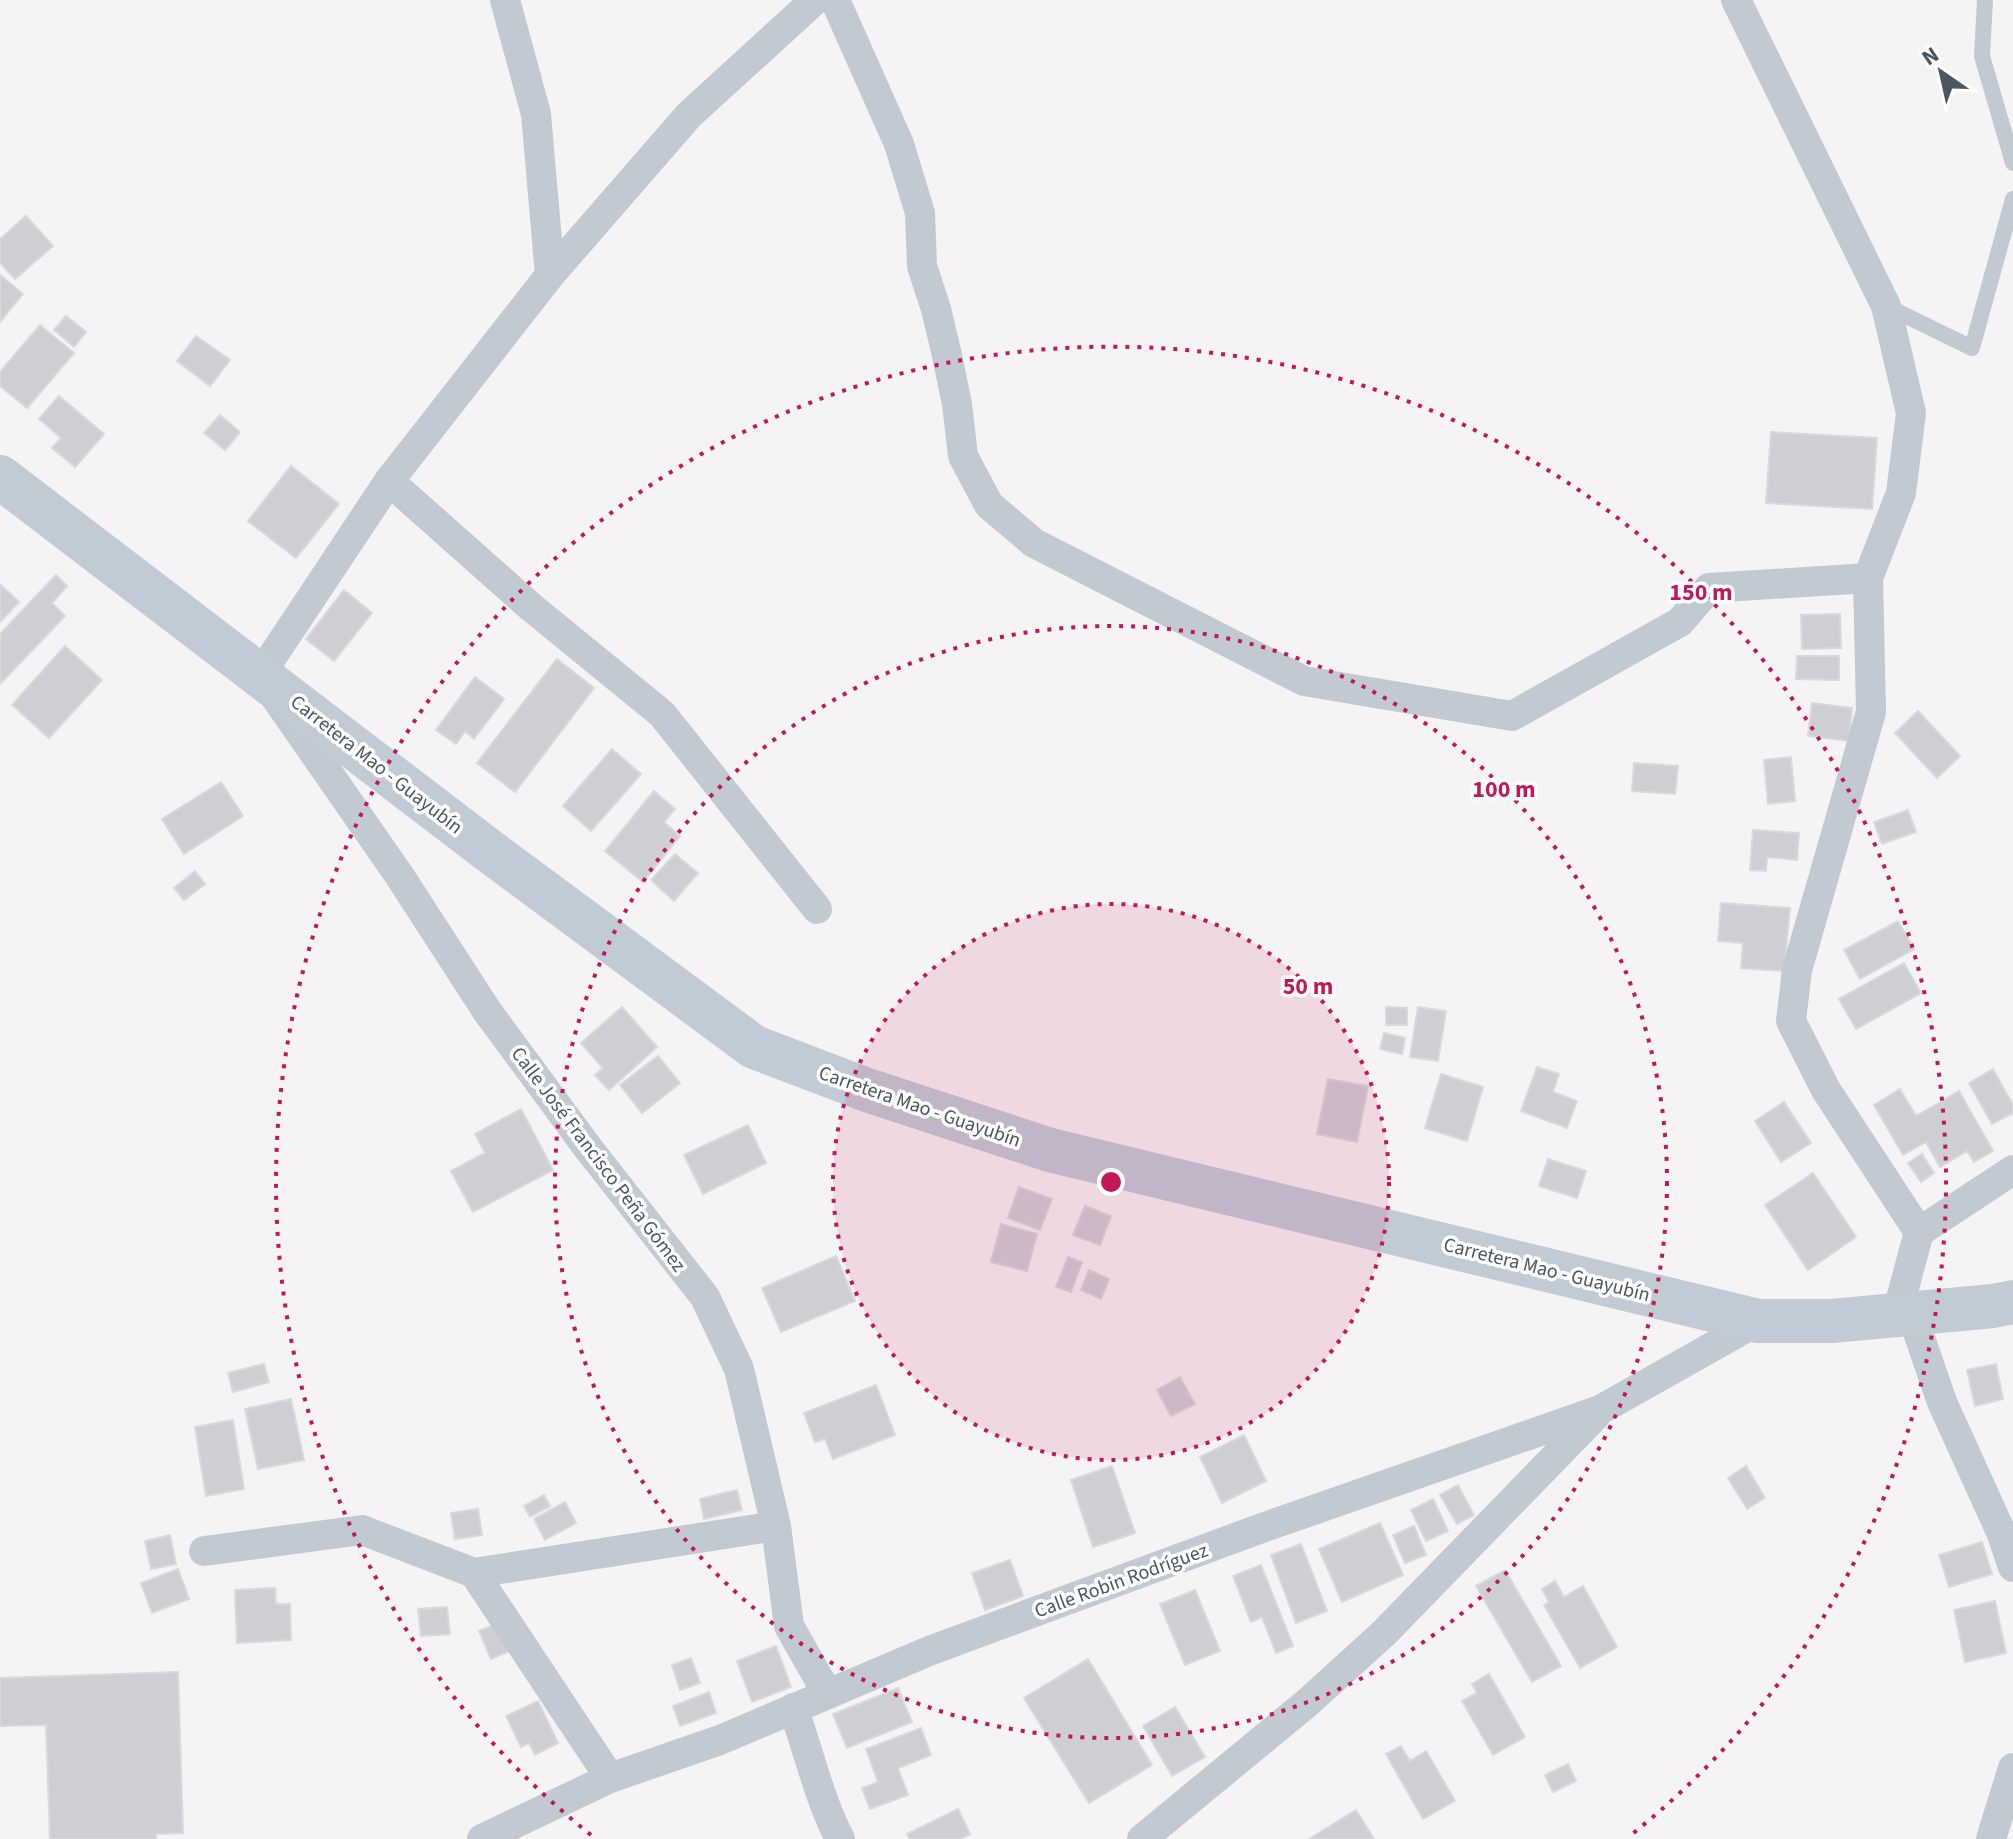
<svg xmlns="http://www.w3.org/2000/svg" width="2013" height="1839" viewBox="0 0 2013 1839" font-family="'Source Sans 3',sans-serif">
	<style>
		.building { fill: #cdcfd5; stroke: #d7d9de; stroke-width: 2 }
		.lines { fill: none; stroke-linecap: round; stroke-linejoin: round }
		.service { stroke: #c1cad2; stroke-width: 16 }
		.minor { stroke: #c1cad2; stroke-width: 30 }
		.secondary { stroke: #c1cbd6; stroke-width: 44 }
		.ring { fill: none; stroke: #c2185b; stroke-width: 4; stroke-dasharray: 4 8 }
		.labels { text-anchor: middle; stroke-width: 7; stroke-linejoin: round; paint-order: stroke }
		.street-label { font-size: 20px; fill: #4a5661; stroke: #fff }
		.centre { fill: #c2185b; stroke: #fff; stroke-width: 4 }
		.ring-label { font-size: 24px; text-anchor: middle; font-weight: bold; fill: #c2185b; stroke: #fff; stroke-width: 7; stroke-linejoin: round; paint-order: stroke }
	</style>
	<rect width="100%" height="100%" fill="#f5f3f3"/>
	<!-- building -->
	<path class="building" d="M 26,216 L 53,246 L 15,279 L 0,263 L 0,239 Z
		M 0,275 L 23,294 L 0,322 Z
		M 66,316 L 86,332 L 74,347 L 54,330 Z
		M 40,325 L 74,353 L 27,408 L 0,386 L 0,372 Z
		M 196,336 L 230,360 L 210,386 L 177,361 Z
		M 59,396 L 104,434 L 75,467 L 52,448 L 61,438 L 39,419 Z
		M 220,415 L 240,432 L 225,450 L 204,433 Z
		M 1771,432 L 1877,438 L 1872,509 L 1766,503 Z
		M 291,466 L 339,504 L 296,558 L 248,521 Z
		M 56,575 L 67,586 L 52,603 L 65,616 L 0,684 L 0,634 Z
		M 0,584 L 19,602 L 0,622 Z
		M 344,590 L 372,613 L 334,661 L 306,639 Z
		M 1840,614 L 1841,648 L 1802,649 L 1801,615 Z
		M 65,646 L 102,680 L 49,738 L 12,705 Z
		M 1797,656 L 1839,656 L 1839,680 L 1796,679 Z
		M 557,659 L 594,688 L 515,792 L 477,763 Z
		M 475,677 L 504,699 L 474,739 L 465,731 L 456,744 L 436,730 Z
		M 1812,703 L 1852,708 L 1849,741 L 1808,736 Z
		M 1918,711 L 1960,756 L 1937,778 L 1895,733 Z
		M 612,749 L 641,774 L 591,831 L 563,806 Z
		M 1791,757 L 1795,801 L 1768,804 L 1764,760 Z
		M 1634,763 L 1678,766 L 1675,794 L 1632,791 Z
		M 221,782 L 243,816 L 184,854 L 162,819 Z
		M 654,791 L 675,809 L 664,822 L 680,836 L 643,882 L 605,851 Z
		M 1908,810 L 1916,832 L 1882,844 L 1874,822 Z
		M 1753,830 L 1799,833 L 1797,860 L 1767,857 L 1766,871 L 1750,870 Z
		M 675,854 L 698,873 L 674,901 L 651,880 Z
		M 195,871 L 205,884 L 184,900 L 174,888 Z
		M 1721,903 L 1790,908 L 1784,971 L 1741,968 L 1743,943 L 1718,941 Z
		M 1898,921 L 1914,949 L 1860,979 L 1844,950 Z
		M 1904,963 L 1921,993 L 1856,1029 L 1839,999 Z
		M 622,1007 L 657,1047 L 609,1090 L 595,1075 L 603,1068 L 581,1043 Z
		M 1386,1007 L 1407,1008 L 1407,1025 L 1386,1025 Z
		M 1418,1007 L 1446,1011 L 1438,1061 L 1410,1057 Z
		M 1384,1033 L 1405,1038 L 1402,1054 L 1380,1049 Z
		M 658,1056 L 680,1083 L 642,1113 L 620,1085 Z
		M 1537,1067 L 1559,1074 L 1553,1092 L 1577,1101 L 1567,1128 L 1521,1111 Z
		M 1993,1069 L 2013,1105 L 2013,1113 L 1992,1124 L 1969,1083 Z
		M 1441,1074 L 1483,1087 L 1467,1141 L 1425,1128 Z
		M 1328,1079 L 1368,1086 L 1357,1142 L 1317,1134 Z
		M 1900,1089 L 1916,1116 L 1959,1091 L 1993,1151 L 1974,1162 L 1967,1151 L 1940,1167 L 1926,1142 L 1903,1155 L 1874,1105 Z
		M 1784,1102 L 1811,1143 L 1781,1162 L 1755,1121 Z
		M 521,1109 L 553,1170 L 473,1212 L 451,1171 L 485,1153 L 475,1134 Z
		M 748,1125 L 766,1163 L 703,1194 L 684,1155 Z
		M 1922,1154 L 1934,1173 L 1921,1182 L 1908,1163 Z
		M 1548,1159 L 1586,1171 L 1577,1198 L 1539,1186 Z
		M 1813,1173 L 1856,1237 L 1808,1270 L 1765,1205 Z
		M 1019,1187 L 1052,1199 L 1040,1230 L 1008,1218 Z
		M 1085,1206 L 1111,1216 L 1100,1245 L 1073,1235 Z
		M 1001,1224 L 1037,1234 L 1027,1271 L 991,1262 Z
		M 836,1256 L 855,1301 L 781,1332 L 762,1288 Z
		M 1068,1257 L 1082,1262 L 1071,1292 L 1056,1287 Z
		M 1089,1270 L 1109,1279 L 1101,1299 L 1081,1290 Z
		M 264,1364 L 269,1382 L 233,1392 L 228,1373 Z
		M 1996,1364 L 2003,1399 L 1975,1406 L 1967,1370 Z
		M 1180,1377 L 1195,1404 L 1171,1416 L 1157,1390 Z
		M 876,1385 L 895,1435 L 833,1459 L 825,1439 L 815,1442 L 804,1413 Z
		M 291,1399 L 304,1460 L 258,1469 L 245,1409 Z
		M 233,1420 L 244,1489 L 206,1496 L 195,1427 Z
		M 1244,1435 L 1266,1481 L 1222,1503 L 1200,1457 Z
		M 1112,1466 L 1135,1533 L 1093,1547 L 1071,1480 Z
		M 1746,1466 L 1765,1498 L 1747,1509 L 1728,1478 Z
		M 1458,1485 L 1474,1515 L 1457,1524 L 1440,1495 Z
		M 737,1490 L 742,1510 L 704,1519 L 700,1499 Z
		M 544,1495 L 550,1506 L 530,1517 L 524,1506 Z
		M 1433,1499 L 1448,1531 L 1426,1541 L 1411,1510 Z
		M 565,1502 L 576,1523 L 545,1540 L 534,1519 Z
		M 478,1509 L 482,1535 L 455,1539 L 451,1513 Z
		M 1380,1523 L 1403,1575 L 1342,1602 L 1319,1549 Z
		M 1414,1526 L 1426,1555 L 1405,1563 L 1393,1535 Z
		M 170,1535 L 176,1564 L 151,1569 L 145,1541 Z
		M 1982,1542 L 1992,1574 L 1949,1587 L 1939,1555 Z
		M 1301,1544 L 1327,1611 L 1296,1623 L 1271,1555 Z
		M 1010,1560 L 1023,1596 L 985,1610 L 972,1573 Z
		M 1261,1565 L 1293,1646 L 1276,1653 L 1262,1617 L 1251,1622 L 1233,1576 Z
		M 178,1569 L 189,1599 L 152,1613 L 141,1583 Z
		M 1505,1570 L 1561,1666 L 1532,1682 L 1476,1586 Z
		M 1555,1581 L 1564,1597 L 1583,1586 L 1617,1647 L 1580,1668 L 1544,1605 L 1549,1602 L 1542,1589 Z
		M 275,1588 L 276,1604 L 290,1604 L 291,1640 L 237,1643 L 235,1590 Z
		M 1195,1590 L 1220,1651 L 1185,1665 L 1160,1604 Z
		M 1995,1601 L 2006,1653 L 1965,1662 L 1954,1610 Z
		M 447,1607 L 450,1634 L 421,1636 L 418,1609 Z
		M 498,1623 L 510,1651 L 491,1659 L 479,1631 Z
		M 776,1646 L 791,1687 L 752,1702 L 737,1661 Z
		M 691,1658 L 700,1683 L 680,1690 L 672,1665 Z
		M 1088,1659 L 1152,1765 L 1089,1803 L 1024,1698 Z
		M 178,1672 L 183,1833 L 156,1834 L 156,1839 L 50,1839 L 46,1725 L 0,1726 L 0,1678 Z
		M 1489,1674 L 1525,1737 L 1493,1755 L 1462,1701 L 1477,1693 L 1472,1684 Z
		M 898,1688 L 912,1722 L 847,1748 L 833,1714 Z
		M 709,1692 L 716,1713 L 680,1726 L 673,1706 Z
		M 538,1701 L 558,1743 L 535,1755 L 529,1743 L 521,1747 L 506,1716 Z
		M 1175,1707 L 1205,1757 L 1172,1776 L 1143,1726 Z
		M 921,1728 L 931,1755 L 898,1768 L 908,1795 L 870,1809 L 862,1788 L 878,1782 L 866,1749 Z
		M 1401,1746 L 1410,1761 L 1426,1751 L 1455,1801 L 1423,1819 L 1386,1754 Z
		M 1568,1764 L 1576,1781 L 1553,1792 L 1545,1775 Z
		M 958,1809 L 970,1834 L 960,1839 L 910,1839 L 907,1834 Z
		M 1356,1810 L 1374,1839 L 1309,1839 Z"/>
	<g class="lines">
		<!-- service -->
		<path class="service" d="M 1985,0 L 1982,56 L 2013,163
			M 1886,306 L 1972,348 L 2013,199"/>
		<!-- minor -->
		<path class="minor" d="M 505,0 L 536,114 L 550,275
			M 815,0 L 689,115 L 550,275 L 389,481 L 260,675 L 399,875 L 487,1011 L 588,1148 L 705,1297 L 739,1369 L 776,1526 L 789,1626 L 827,1693
			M 835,0 L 899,144 L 920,213 L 922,266 L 936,309 L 946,351 L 957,404 L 963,456 L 989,505 L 1034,543 L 1304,681 L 1512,716 L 1680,622 L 1709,588 L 1868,578
			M 1736,0 L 1886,306 L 1911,413 L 1901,493 L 1868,578 L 1871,712 L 1797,970 L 1791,1021 L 1826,1090 L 1919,1232
			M 389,481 L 531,607 L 662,714 L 817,909
			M 1911,1312 L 1942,1402 L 2001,1532 L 2013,1567
			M 1897,1314 L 1919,1232 L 2013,1170
			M 204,1551 L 362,1530 L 474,1573 L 776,1526
			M 474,1573 L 610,1778
			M 793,1708 C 809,1752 819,1799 840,1839
			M 482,1839 L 610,1778 L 720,1740 L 929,1651 L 1262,1528 L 1600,1410 L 1758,1321
			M 1142,1839 L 1307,1703 L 1384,1633 L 1596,1415
			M 1991,1839 L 2013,1768"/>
		<!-- secondary -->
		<path class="secondary" d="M 0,477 L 488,850 L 754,1047 L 867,1090 L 1050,1150 L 1758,1321 L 1832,1321 L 1993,1306 L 2013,1302"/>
	</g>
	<!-- distance rings -->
	<circle cx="1111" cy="1182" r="278" fill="#c2185b" fill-opacity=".12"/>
	<g class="ring">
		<circle cx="1111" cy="1182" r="278"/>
		<circle cx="1111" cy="1182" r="556"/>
		<path d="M591 1835A835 835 0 1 1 1631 1835"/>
	</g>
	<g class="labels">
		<!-- street labels -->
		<g class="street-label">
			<text transform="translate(377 764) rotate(38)" y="7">Carretera Mao - Guayubín</text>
			<text transform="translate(920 1106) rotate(19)" y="7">Carretera Mao - Guayubín</text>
			<text transform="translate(599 1159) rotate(53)" y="7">Calle José Francisco Peña Gómez</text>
			<text transform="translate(1547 1269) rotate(14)" y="7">Carretera Mao - Guayubín</text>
			<text transform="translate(1121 1580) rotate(-20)" y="7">Calle Robin Rodríguez</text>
		</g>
	</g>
	<circle cx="1111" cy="1182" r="12" class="centre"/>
	<g class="ring-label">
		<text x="1701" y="600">150 m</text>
		<text x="1504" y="797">100 m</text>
		<text x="1308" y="994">50 m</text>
	</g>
	<!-- north arrow -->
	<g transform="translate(1941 72) rotate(326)" stroke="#ffffff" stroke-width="6" paint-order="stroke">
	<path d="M0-6L14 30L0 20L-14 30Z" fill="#4a5661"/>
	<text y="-12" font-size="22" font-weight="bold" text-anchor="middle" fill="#4a5661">N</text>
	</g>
</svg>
